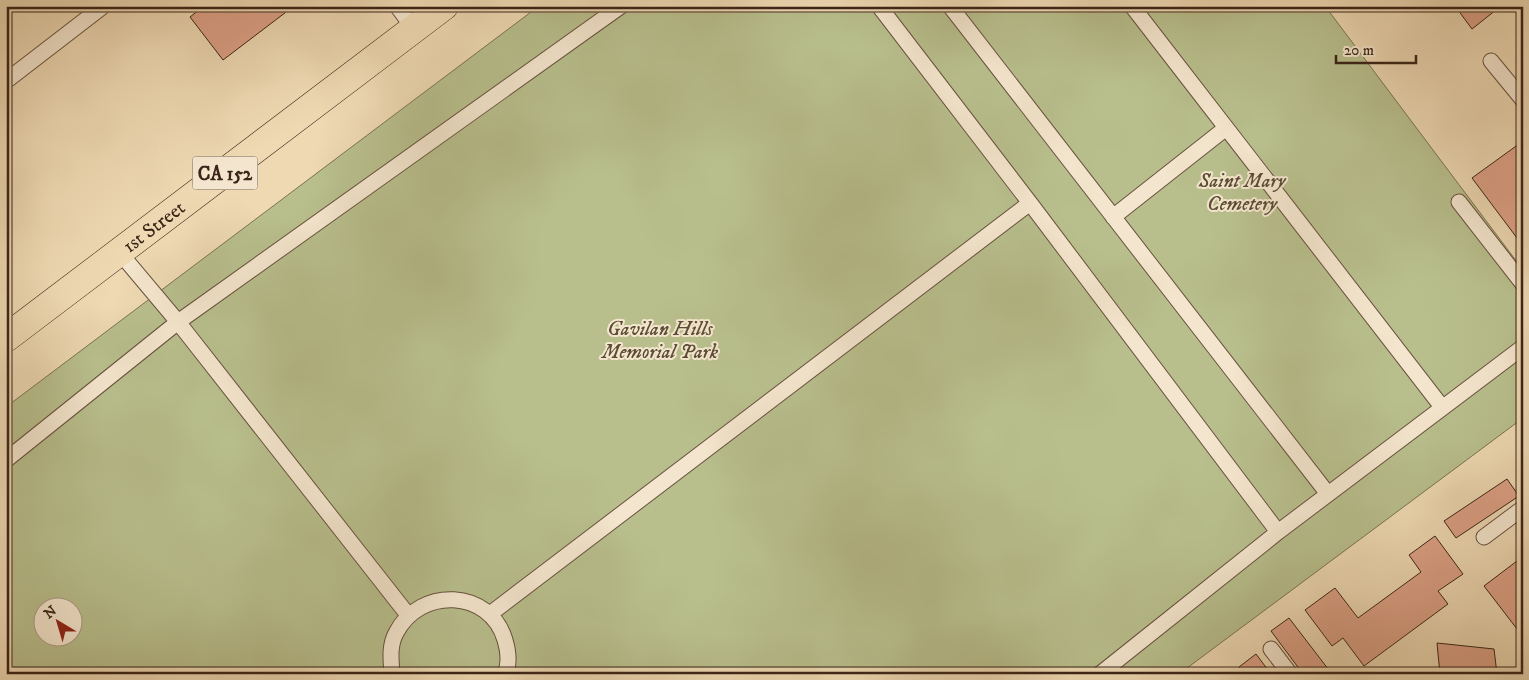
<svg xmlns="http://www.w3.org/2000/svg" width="1529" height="680" viewBox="0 0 1529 680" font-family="'IM FELL DW Pica',serif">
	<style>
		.green { fill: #b8bf8d; stroke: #7a7252; fill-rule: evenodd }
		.building { fill: #dca186; stroke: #3b2518 }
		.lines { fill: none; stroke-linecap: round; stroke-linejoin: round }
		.lane-casing { stroke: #68523f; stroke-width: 17 }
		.primary-casing { stroke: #3b2518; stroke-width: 29 }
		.lane { stroke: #f4e6ce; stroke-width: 15 }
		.primary { stroke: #eed9b3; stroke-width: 28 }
		.labels { text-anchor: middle; stroke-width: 4; stroke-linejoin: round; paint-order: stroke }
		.shield { fill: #f4e6ce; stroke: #725f4f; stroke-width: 1 }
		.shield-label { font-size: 19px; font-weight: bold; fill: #3b2518 }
		.park-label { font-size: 20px; font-style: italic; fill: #5a4c35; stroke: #f4e6ce }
		.street-label { font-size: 20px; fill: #3b2518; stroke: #f4e6ce }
	</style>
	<rect width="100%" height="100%" fill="#eed9b3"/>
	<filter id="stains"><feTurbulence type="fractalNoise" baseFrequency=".004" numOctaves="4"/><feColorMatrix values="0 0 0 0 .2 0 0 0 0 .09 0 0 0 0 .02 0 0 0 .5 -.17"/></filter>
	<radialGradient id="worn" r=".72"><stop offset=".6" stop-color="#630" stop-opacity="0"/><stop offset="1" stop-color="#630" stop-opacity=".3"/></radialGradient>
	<!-- green -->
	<path class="green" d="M 539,6 L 1325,6 L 1523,270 L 1523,418 L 1179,674 L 6,674 L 6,407 ZM 42,608 L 72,608 L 72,638 L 42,638 Z"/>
	<!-- building -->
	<path class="building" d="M 204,6 L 294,6 L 223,60 L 190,17 Z
		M 1455,6 L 1501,6 L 1472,29 Z
		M 1523,141 L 1523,246 L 1472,178 Z
		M 1507,479 L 1519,496 L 1456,538 L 1444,521 Z
		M 1435,536 L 1463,574 L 1438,591 L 1448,604 L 1364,666 L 1343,638 L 1332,646 L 1305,610 L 1335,588 L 1358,618 L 1421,572 L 1409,555 Z
		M 1517,561 L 1523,569 L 1523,625 L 1517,629 L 1484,586 Z
		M 1289,618 L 1332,674 L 1303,674 L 1271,631 Z
		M 1437,643 L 1494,649 L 1497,674 L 1440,674 Z
		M 1256,654 L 1271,674 L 1244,674 L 1239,667 Z"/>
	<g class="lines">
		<defs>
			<path id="lane" d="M 397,6 L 414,29
				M 879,6 L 1030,203 L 1278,532
				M 950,6 L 1328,494
				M 1132,6 L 1442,407
				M 1491,61 L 1523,100
				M 6,81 L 102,7
				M 1459,202 L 1523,284
				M 1113,217 L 1226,128
				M 120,253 L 178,322 L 408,615
				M 6,460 L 178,322 L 621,6
				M 1484,537 L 1523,508
				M 490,614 L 1030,203
				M 1271,649 L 1290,674
				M 392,674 C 391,660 389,646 396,633 C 420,586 490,589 505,640 C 508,650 510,663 505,674
				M 1100,674 L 1278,532 L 1523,347"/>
			<g id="primary">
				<path id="s1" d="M 6,338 L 444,6"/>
			</g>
		</defs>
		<!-- lane casing -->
		<use href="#lane" class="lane-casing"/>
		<!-- primary casing -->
		<use href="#primary" class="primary-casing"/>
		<!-- lane -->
		<use href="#lane" class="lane"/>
		<!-- primary -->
		<use href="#primary" class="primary"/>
	</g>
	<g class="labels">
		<!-- shield labels -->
		<rect class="shield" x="192.5" y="156.5" width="65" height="33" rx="4"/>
		<g class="shield-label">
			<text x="225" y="180">CA 152</text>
		</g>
		<!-- park labels -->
		<g class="park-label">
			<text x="1242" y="187">Saint Mary<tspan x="1242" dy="23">Cemetery</tspan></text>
			<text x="660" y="335">Gavilan Hills<tspan x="660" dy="23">Memorial Park</tspan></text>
		</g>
		<!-- street labels -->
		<g class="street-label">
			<text dy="7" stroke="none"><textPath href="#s1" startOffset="185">1st Street</textPath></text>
		</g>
	</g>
	<!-- margin -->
	<rect width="1529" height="680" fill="none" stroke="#eed9b3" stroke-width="25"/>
	<rect x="8" y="8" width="1514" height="665" fill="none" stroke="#3b2518" stroke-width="2.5"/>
	<rect x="12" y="12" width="1504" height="655" fill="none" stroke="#3b2518"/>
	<!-- north arrow -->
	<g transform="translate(58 622) rotate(322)"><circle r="24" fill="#f4e6ce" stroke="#aa9985"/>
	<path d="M0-4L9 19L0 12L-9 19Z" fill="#8f2418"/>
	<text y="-8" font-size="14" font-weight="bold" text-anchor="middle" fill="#3b2518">N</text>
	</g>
	<!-- scale -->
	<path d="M1336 55v8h80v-8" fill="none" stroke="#3b2518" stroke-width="2.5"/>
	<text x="1344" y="55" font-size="15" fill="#3b2518" stroke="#f4e6ce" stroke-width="4" paint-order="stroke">20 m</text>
	<rect width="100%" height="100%" filter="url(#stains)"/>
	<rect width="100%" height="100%" fill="url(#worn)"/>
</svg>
